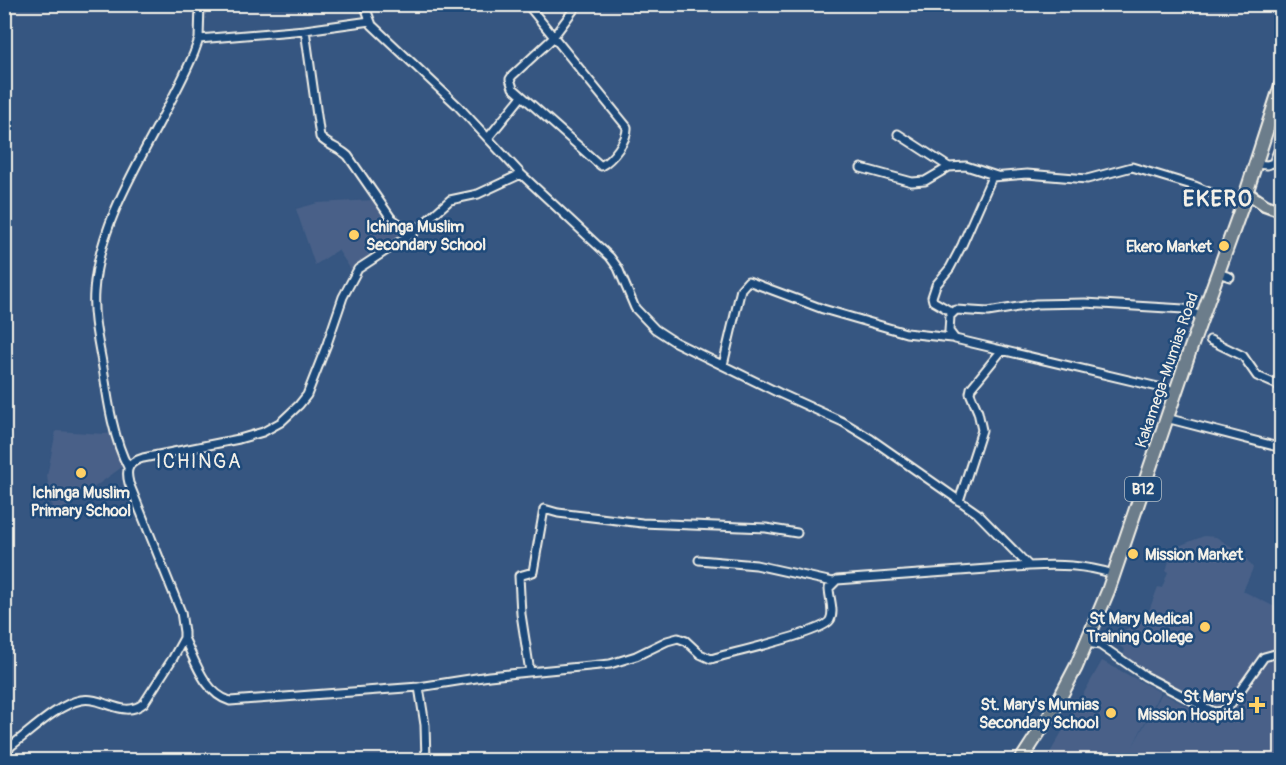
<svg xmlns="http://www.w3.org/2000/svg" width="1286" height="765" viewBox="0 0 1286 765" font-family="Pangolin,sans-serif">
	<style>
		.built { fill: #496188 }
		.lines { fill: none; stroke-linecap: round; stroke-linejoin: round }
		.street-casing { stroke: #f4f1e8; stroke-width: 11 }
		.primary-casing { stroke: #f4f1e8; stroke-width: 15 }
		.highway-casing { stroke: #f4f1e8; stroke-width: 16 }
		.street { stroke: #1f4a7a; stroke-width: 7 }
		.primary { stroke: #6c7d8b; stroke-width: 10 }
		.highway { stroke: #6c7d8b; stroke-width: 12 }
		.poi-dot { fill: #ffd166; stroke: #1f4a7a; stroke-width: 2 }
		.labels { text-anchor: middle; stroke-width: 5; stroke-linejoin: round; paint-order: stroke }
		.shield { fill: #1f4a7a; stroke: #b4bfc7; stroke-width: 1.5 }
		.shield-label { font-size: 15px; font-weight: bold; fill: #f4f1e8 }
		.poi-label { font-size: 16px; font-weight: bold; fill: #f4f1e8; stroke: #1f4a7a; text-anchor: end }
		.street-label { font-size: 16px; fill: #f4f1e8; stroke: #1f4a7a }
		.quarter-label { font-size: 20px; letter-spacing: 1.5px; fill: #f4f1e8; stroke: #1f4a7a }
		.district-label { font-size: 22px; font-weight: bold; letter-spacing: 1.5px; fill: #f4f1e8; stroke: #1f4a7a }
	</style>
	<rect width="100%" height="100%" fill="#365681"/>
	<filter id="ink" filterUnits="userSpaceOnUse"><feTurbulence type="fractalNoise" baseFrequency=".0167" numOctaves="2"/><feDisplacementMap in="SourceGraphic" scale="12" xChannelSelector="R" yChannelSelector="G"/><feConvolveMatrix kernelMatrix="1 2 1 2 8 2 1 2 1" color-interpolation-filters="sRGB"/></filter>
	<g filter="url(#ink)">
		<!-- built -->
		<path class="built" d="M 374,200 L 385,219 L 403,231 L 403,236 L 368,255 L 352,271 L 338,250 L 315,265 L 296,209 L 318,203 Z
			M 56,431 L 104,434 L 113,433 L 122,467 L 59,513 L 52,508 L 47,476 Z
			M 1204,536 L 1216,537 L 1243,554 L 1253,568 L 1243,591 L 1281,610 L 1281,648 L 1263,654 L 1252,667 L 1229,701 L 1221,707 L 1209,706 L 1163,681 L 1123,655 L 1125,650 L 1111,639 L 1147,616 L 1158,587 L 1162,588 L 1168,572 L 1166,571 L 1171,554 L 1176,547 Z
			M 1281,654 L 1281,760 L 1046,760 L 1102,661 L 1160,692 L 1133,746 L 1162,693 L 1207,717 L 1219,717 L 1229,709 L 1265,659 Z"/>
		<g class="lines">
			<defs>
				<path id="street" d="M 364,4 L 372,25 L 458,106 L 521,174 L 610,257 L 618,268 L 635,308 L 655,329 L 675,342 L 779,393 L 843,422 L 871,439 L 977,513 L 1029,566 C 1060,564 1084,565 1114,574
					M 1272,4 L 1282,11
					M 305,30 L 320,137 C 328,146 340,148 348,156 L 391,218 L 413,233
					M 199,39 L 305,30 L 370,21
					M 522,96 L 601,166 C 612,160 628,140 627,127 L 527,4
					M 898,134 L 949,167
					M 488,138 L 522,96 L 513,88 L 510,79 L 512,76 L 551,40 L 578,4
					M 1255,164 L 1267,165 L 1273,163 L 1282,141
					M 861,168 L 912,182 L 925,181 L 949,167 L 966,166 L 997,176
					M 1218,273 L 1230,277
					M 952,312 L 933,301 L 932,297 L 936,285 L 950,268 L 962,245 L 992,177 L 1027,174 L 1087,179 L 1132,167 L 1195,186 L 1242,206
					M 1210,340 L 1243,356 L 1257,376 L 1282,387
					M 723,365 L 741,289 L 748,281 L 823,309 L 906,333 L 952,338
					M 1175,391 L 955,339 L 949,331 L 950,316 L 956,310 L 988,312 L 1036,304 L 1085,303 L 1184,309 L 1202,317
					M 1166,418 L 1282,448
					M 128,467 C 114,441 108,402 104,374 C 100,348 92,319 94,292 C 99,209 163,128 194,53 L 199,39 L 200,4
					M 959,501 L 982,430 L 978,412 L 970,393 L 971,388 L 1002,350
					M 699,560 L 756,565 L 833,582
					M 184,638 C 195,660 204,693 230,701 L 419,687 L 489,676 L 610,664 L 636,656 L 667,641 L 678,638 L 686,641 L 700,654 L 711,659 C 730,653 823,633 830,620 C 835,612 829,597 829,588 L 837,580 L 1029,566
					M 1087,643 L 1100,645 L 1145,676 L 1214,712 L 1223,711 L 1230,705 L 1264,657 L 1282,652
					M 530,672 L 521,614 L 519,576 L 533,572 L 544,509 L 558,513 L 642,523 L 766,528 L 797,533
					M 419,687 L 425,725 L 426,760
					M 8,760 L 7,752 L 11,746 C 30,732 58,704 81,700 C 104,696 123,720 144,703 L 173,658 L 184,638 L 184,632 L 181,612 L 129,483 C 125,468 129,462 143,458 L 239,439 L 263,432 L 281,422 L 299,405 L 307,395 L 327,344 L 343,297 L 358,269 L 413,233 L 450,200 L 478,194 L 521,174"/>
				<path id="primary" d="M 1246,192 L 1265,205 L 1282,211"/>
				<path id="highway" d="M 1021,760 L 1054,709 L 1076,667 L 1108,591 L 1189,353 L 1242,206 L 1282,82"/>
			</defs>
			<!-- street casing -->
			<use href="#street" class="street-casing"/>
			<!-- primary casing -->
			<use href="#primary" class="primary-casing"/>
			<!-- highway casing -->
			<use href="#highway" class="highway-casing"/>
			<!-- street -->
			<use href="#street" class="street"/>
			<!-- primary -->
			<use href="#primary" class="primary"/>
			<!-- highway -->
			<use href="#highway" class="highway"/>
		</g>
	</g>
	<!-- markers -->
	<g class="poi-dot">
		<circle cx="354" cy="235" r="6"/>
		<circle cx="1224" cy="246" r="6"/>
		<circle cx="81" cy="473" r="6"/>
		<circle cx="1133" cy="554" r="6"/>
		<circle cx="1205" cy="627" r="6"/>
		<path d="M1254 696h6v6h6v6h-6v6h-6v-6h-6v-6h6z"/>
		<circle cx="1111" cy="713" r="6"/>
	</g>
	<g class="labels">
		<!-- shield labels -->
		<rect class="shield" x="1125" y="477" width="36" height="24" rx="4.5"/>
		<g class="shield-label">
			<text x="1143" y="494">B12</text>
		</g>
		<!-- poi labels -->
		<g class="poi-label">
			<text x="366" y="232" text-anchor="start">Ichinga Muslim<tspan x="366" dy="18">Secondary School</tspan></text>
			<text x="1212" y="252">Ekero Market</text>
			<text x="81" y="498" text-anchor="middle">Ichinga Muslim<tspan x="81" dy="18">Primary School</tspan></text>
			<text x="1145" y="560" text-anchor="start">Mission Market</text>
			<text x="1193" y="624">St Mary Medical<tspan x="1193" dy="18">Training College</tspan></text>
			<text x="1244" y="702">St Mary's<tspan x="1244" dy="18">Mission Hospital</tspan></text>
			<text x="1099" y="710">St. Mary's Mumias<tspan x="1099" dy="18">Secondary School</tspan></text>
		</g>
		<!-- street labels -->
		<g class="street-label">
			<text transform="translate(1166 370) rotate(-71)" y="6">Kakamega-Mumias Road</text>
		</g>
		<!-- quarter labels -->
		<g class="quarter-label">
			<text x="199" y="468">ICHINGA</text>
		</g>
		<!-- district labels -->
		<g class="district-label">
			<text x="1218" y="206">EKERO</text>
		</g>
	</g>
	<!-- margin -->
	<rect width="1286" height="765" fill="none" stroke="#1f4a7a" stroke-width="24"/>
	<rect x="12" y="12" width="1262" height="741" fill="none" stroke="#f4f1e8" stroke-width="2" filter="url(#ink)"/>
</svg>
